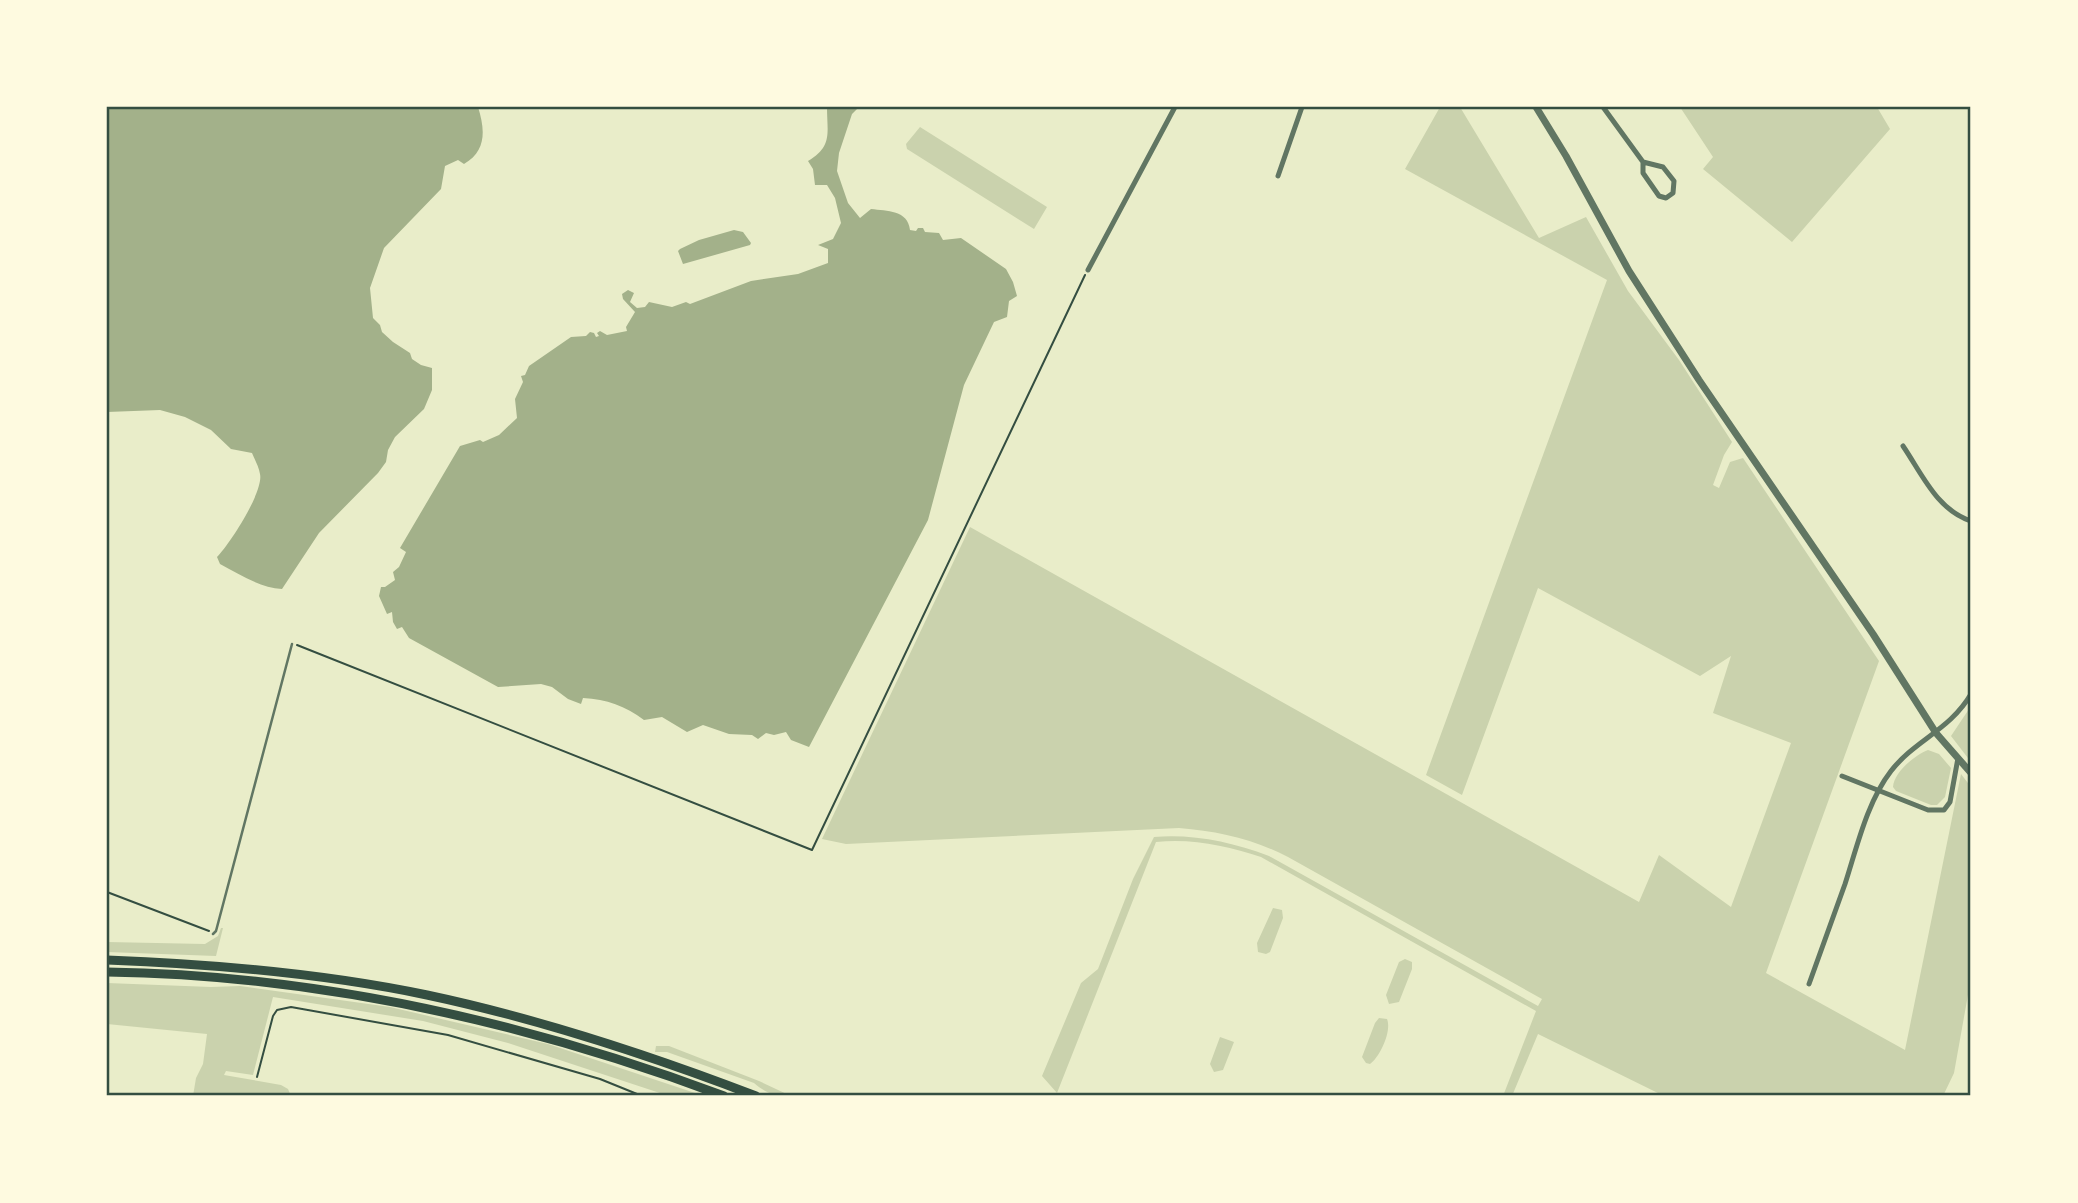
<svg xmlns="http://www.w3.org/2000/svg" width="2078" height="1203" viewBox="0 0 2078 1203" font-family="'Sofia Sans Condensed',sans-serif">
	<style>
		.green { fill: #cad2ad }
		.water { fill: #a3b18a }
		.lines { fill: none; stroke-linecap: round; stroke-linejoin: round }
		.path { stroke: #344e41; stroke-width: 2 }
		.service { stroke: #617663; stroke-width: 2.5 }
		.minor { stroke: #617663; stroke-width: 5 }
		.tertiary { stroke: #617663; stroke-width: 7 }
		.trunk { stroke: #344e41; stroke-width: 9 }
		.neatline { fill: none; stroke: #344e41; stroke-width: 2.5 }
	</style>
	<rect width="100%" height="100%" fill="#e9edc9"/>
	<!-- green -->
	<path class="green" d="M 1440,107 L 1460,107 L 1539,238 L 1586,217 L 1628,291 L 1679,360 L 1732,442 L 1724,455 L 1713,485 L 1719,488 L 1730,462 L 1743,458 L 1879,661 L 1766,973 L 1905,1050 L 1961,774 L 1971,787 L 1971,978 L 1954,1073 L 1943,1096 L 1664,1096 L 1538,1034 L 1512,1096 L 1503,1096 L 1536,1011 L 1261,857 C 1228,846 1192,838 1156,842 L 1057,1093 L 1042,1076 L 1081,983 L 1098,969 L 1133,879 L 1154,837 C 1195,834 1231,842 1269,856 L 1538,1006 L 1542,999 L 1288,857 C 1253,839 1218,831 1179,828 L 846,844 L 822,839 L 970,527 L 1639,902 L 1659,855 L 1731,907 L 1791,743 L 1713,713 L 1731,656 L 1700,676 L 1538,588 L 1462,795 L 1426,775 L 1607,280 L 1405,169 Z
		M 1680,107 L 1877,107 L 1890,129 L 1792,242 L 1703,169 L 1713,157 Z
		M 920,127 L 1047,207 L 1034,229 L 907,149 L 906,144 Z
		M 1971,706 L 1971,762 L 1951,736 Z
		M 1928,750 L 1939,754 L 1951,768 L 1945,797 L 1937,805 L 1931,805 L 1896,791 L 1893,787 C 1894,772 1915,755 1928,750 Z
		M 1273,908 L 1282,910 L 1283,918 L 1270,952 L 1266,954 L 1258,952 L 1257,943 Z
		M 221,928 L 223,928 L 216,956 L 107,952 L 107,942 L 205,944 L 218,936 Z
		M 1405,959 L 1412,962 L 1412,969 L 1399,1002 L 1389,1004 L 1386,995 L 1399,962 Z
		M 107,983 L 211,987 L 240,986 L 390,1007 L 548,1044 L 704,1096 L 669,1096 L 508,1043 L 423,1021 L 273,997 L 253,1075 L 226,1071 L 224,1075 L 281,1085 L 288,1089 L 291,1096 L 193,1096 L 196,1078 L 203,1064 L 207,1034 L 107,1024 Z
		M 1379,1018 L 1387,1019 C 1392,1031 1380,1057 1370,1064 L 1366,1063 L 1362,1057 L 1375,1023 Z
		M 1220,1037 L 1234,1042 L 1223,1070 L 1214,1072 L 1210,1064 Z
		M 656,1046 L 669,1046 L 759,1081 L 791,1096 C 774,1096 767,1094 754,1083 L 667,1052 L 655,1052 Z"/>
	<!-- water -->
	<path class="water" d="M 107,107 L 478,107 C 485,129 487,151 464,164 L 458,160 L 445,166 L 441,189 L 384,248 L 370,288 L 373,318 L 380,325 L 382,332 L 393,342 L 410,353 L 412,359 L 421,365 L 432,368 L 432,390 L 424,409 L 395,437 L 388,450 L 386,462 L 378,473 L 319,533 L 282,589 C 260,588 239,574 220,564 L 217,557 C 230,544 264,491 260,474 C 259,467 255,460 252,453 L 231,449 L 211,430 L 185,417 L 160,410 L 107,412 Z
		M 827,107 L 859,107 L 852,114 L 839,153 L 837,171 L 848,203 L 860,218 L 871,209 C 887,211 908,210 910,230 L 916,231 L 918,228 L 923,228 L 925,232 L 939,233 L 943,240 L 961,238 L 1006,269 L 1013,282 L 1017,296 L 1009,301 L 1007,317 L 994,322 L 964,385 L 928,520 L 809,747 L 791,740 L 786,732 L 774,735 L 766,733 L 758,739 L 752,735 L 729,734 L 703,725 L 687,732 L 662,717 L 644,720 C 625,706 607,699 583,698 L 581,704 L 568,699 L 552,687 L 541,684 L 498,687 L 409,638 L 402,627 L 397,629 L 393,622 L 392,612 L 387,614 L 379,596 L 381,587 L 385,587 L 395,580 L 393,572 L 399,567 L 406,552 L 400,548 L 460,446 L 480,440 L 483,442 L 499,435 L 517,418 L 515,399 L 523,382 L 521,376 L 525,375 L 529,366 L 571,337 L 586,336 L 590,332 L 594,333 L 596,337 L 599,336 L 597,333 L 600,331 L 607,335 L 627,331 L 626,327 L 635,312 L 623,299 L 622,294 L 628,290 L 634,293 L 630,302 L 637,308 L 645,307 L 649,302 L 672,307 L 686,302 L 690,304 L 751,281 L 798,274 L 828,263 L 828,249 L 818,245 L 833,239 L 841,223 L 835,198 L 827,185 L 815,185 L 813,169 L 808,161 C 833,146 827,133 827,107 Z
		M 734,230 L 743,232 L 751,243 L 750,245 L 683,264 L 678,251 L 680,249 L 699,240 Z"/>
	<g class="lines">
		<!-- path -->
		<path class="path" d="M 297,645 L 812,850 L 1085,275
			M 107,892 L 209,931
			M 257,1077 L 273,1016 L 277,1010 L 291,1007 L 448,1035 L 600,1079 L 642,1096"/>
		<!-- service -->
		<path class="service" d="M 213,934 L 216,931 L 292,644"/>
		<!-- minor -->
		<path class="minor" d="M 1603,107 L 1643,162 L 1643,173 L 1659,196 L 1666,198 L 1673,193 L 1674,181 L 1663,167 L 1643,162
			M 1278,176 L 1302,107
			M 1088,270 L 1175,107
			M 1903,446 C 1922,474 1937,510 1971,521
			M 1842,776 L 1928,810 L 1944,810 L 1950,802 L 1958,758
			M 1809,984 C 1821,951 1833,917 1845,884 C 1857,847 1867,802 1891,771 C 1915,740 1950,730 1971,694"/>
		<!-- tertiary -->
		<path class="tertiary" d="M 1536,107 L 1566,156 L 1629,271 L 1699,380 L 1873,634 L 1936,733 L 1971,773"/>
		<!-- trunk -->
		<path class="trunk" d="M 107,960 C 214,964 322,973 427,995 C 540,1019 649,1055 756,1096
			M 107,972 C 318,975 526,1022 724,1096"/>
	</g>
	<!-- border -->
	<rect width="2078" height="1203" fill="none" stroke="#fefae0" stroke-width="217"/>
	<rect x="108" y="108" width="1861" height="986" class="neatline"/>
</svg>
